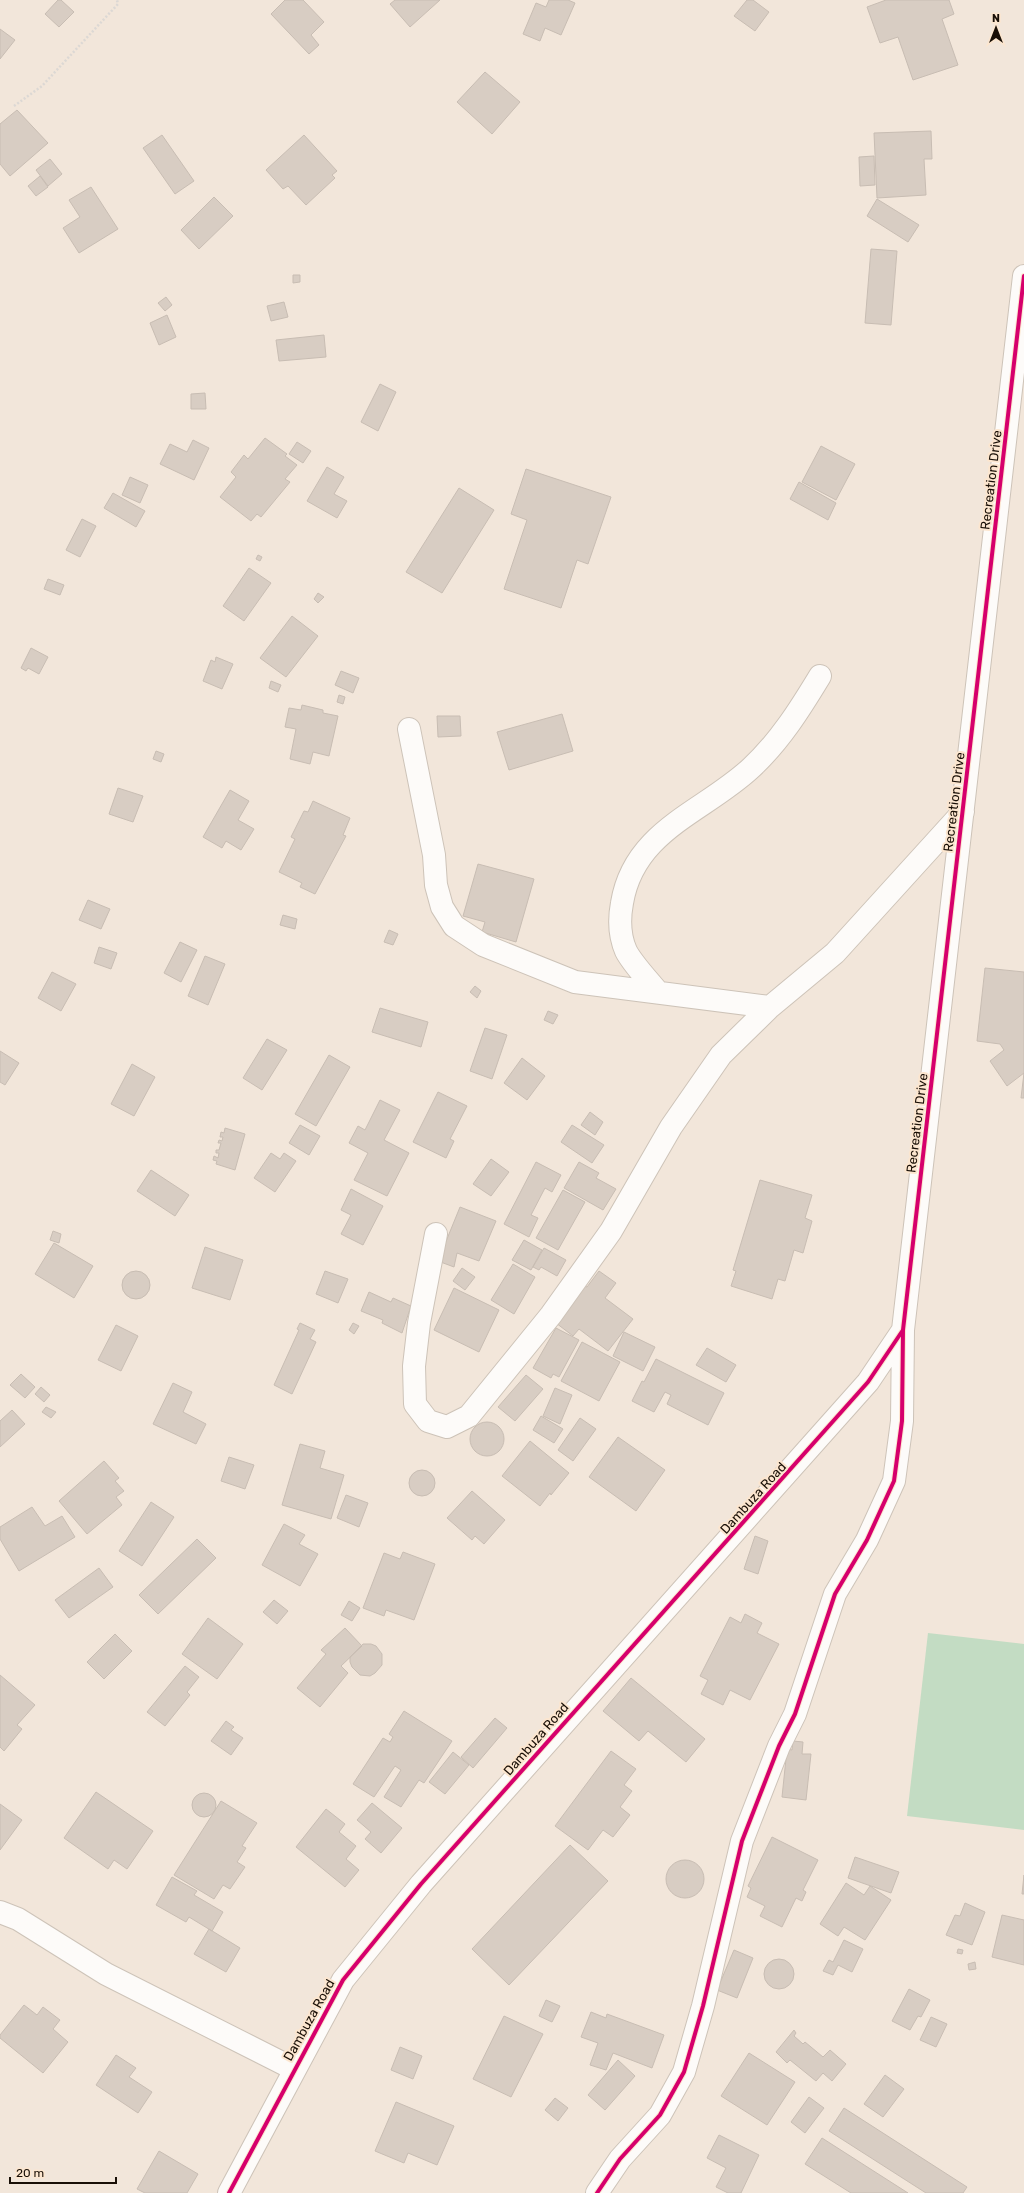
<svg xmlns="http://www.w3.org/2000/svg" width="1024" height="2193" font-family="Rubik,sans-serif">
  <style>
    .green { fill: #c3dcc3 }
    .building { fill: #d8cdc3; stroke: #c8bdb3 }
    .lines { fill: none; stroke-linecap: round; stroke-linejoin: round }
    .street-casing { stroke: #cdc3b8; stroke-width: 24 }
    .path { stroke: #dcd8d4; stroke-width: 2.5; stroke-dasharray: 2 2; stroke-linecap: butt }
    .street { stroke: #fdfbf9; stroke-width: 22 }
    .cycleway-casing { stroke: #fce6cf; stroke-width: 6 }
    .cycleway { stroke: #d6006c; stroke-width: 4 }
    .labels { text-anchor: middle; dominant-baseline: central; stroke-width: 4; stroke-linejoin: round; paint-order: stroke }
    .street-label { font-size: 13px; fill: #190f06; stroke: #fce6cf }
  </style>
  <rect width="100%" height="100%" fill="#f2e6da"/>
  <!-- green -->
  <path class="green" d="M928,1633L1024,1644V1830L907,1816Z"/>
  <!-- building -->
  <path class="building" d="M58,0H61L74,12L59,27L45,14Z
    M285,0H303L324,22L311,35L319,45L309,54L271,14Z
    M395,0H440L410,27L390,4Z
    M549,0H568L575,3L561,35L545,28L540,41L523,34L536,3L546,7Z
    M747,0H753L769,12L755,31L734,16Z
    M886,0H949L954,14L942,19L958,65L913,80L898,37L880,43L867,7Z
    M0,29L15,40L0,59Z
    M485,72L520,102L492,134L457,102Z
    M17,110L48,143L10,176L0,164V124Z
    M931,131L932,159H924L926,195L877,198L874,133Z
    M162,135L194,181L175,194L143,148Z
    M304,135L337,171L332,175L335,178L306,205L288,186L283,189L266,170Z
    M874,156L875,185L860,186L859,157Z
    M50,159L62,174L48,186L36,170Z
    M40,176L48,187L36,196L28,186Z
    M91,187L118,229L79,253L63,228L80,217L69,200Z
    M214,197L233,216L199,249L181,230Z
    M877,199L919,225L908,242L867,216Z
    M871,249L897,251L891,325L865,323Z
    M293,275H300V282L293,283Z
    M166,297L172,305L165,311L158,303Z
    M284,302L288,317L271,321L267,306Z
    M167,315L176,337L159,345L150,323Z
    M324,335L326,357L279,361L276,340Z
    M380,384L396,392L378,431L361,422Z
    M205,393L206,409H191V394Z
    M265,438L287,454L285,456L297,465L285,479L290,482L261,517L257,514L251,521L220,497L236,477L231,472L244,455L248,459Z
    M193,440L209,448L194,480L160,464L170,444L187,452Z
    M297,442L311,451L303,463L289,454Z
    M821,446L855,464L836,500L802,482Z
    M327,467L344,477L334,494L347,501L337,518L307,501Z
    M526,469L611,497L588,564L577,560L561,608L504,589L527,520L511,514Z
    M130,477L148,485L140,503L122,495Z
    M799,482L836,503L828,520L790,499Z
    M459,488L494,510L442,593L406,572Z
    M113,493L145,511L136,527L104,508Z
    M82,519L96,526L80,557L66,550Z
    M258,555L262,557L260,561L256,559Z
    M249,568L271,583L244,621L223,606Z
    M48,579L64,585L60,595L44,589Z
    M318,593L324,597L318,603L314,599Z
    M292,616L318,636L286,677L260,658Z
    M31,648L48,657L39,674L28,668L26,671L21,668Z
    M216,657L233,664L222,689L203,681L211,660L215,662Z
    M341,671L359,678L353,693L335,685Z
    M271,681L281,685L278,692L269,688Z
    M339,695L345,697L343,704L337,702Z
    M302,705L323,710V713L338,716L329,756L313,752L310,764L290,759L296,729L285,727L289,708L301,710Z
    M562,714L573,751L509,770L497,732Z
    M437,716H460L461,736L438,737Z
    M156,751L164,754L161,762L153,759Z
    M118,788L143,796L133,822L109,814Z
    M230,790L249,801L238,820L254,829L241,850L226,841L222,848L203,837Z
    M313,801L350,818L343,835L346,836L315,894L300,887L302,883L279,872L295,839L291,837L304,811L308,812Z
    M478,864L534,879L516,942L482,932L485,922L463,916Z
    M88,900L110,909L101,929L79,920Z
    M283,915L297,919L295,929L280,925Z
    M389,930L398,934L393,945L384,942Z
    M180,942L197,950L181,982L164,973Z
    M99,947L117,953L111,969L94,963Z
    M205,956L225,964L208,1005L188,996Z
    M985,968L1024,972V1073L1007,1086L990,1061L1004,1050L1000,1044L977,1041Z
    M52,972L76,984L61,1011L38,998Z
    M475,986L481,991L477,998L470,992Z
    M380,1008L428,1022L421,1047L372,1032Z
    M548,1011L558,1015L553,1024L544,1020Z
    M485,1028L507,1035L492,1079L470,1071Z
    M267,1039L287,1050L262,1090L243,1078Z
    M0,1051L19,1063L5,1085L0,1082Z
    M329,1055L350,1067L316,1126L295,1114Z
    M522,1058L545,1076L527,1100L504,1083Z
    M132,1064L155,1077L134,1116L111,1104Z
    M1024,1073V1098H1021Z
    M438,1092L467,1106L450,1139L454,1141L446,1158L413,1142Z
    M380,1100L400,1110L384,1140L409,1153L387,1196L354,1180L368,1153L349,1143L358,1126L365,1130Z
    M590,1112L603,1122L595,1135L581,1125Z
    M300,1125L320,1136L309,1155L289,1143Z
    M572,1125L604,1145L592,1163L561,1142Z
    M225,1128L245,1134L235,1170L216,1164L217,1161L213,1160L214,1156L218,1158L219,1153H216V1150H219L221,1143H218L219,1140L222,1141L223,1137H220L221,1132L224,1133Z
    M271,1153L280,1159L284,1153L296,1161L275,1192L254,1178Z
    M491,1159L509,1172L491,1196L473,1184Z
    M536,1162L561,1175L552,1192L545,1188L531,1215L538,1218L529,1237L504,1224Z
    M579,1162L599,1173L596,1178L616,1189L603,1210L564,1188Z
    M151,1170L189,1195L175,1216L137,1191Z
    M760,1180L812,1195L805,1218L812,1221L803,1253L794,1250L785,1281L778,1279L772,1299L731,1286L736,1271L733,1270Z
    M351,1189L383,1206L363,1245L341,1234L351,1215L341,1210Z
    M563,1190L585,1202L558,1250L536,1238Z
    M460,1207L496,1221L479,1261L457,1253L454,1267L438,1261Z
    M53,1231L61,1234L59,1243L50,1240Z
    M524,1240L542,1250L531,1270L512,1260Z
    M54,1243L93,1266L74,1298L35,1274Z
    M205,1247L243,1260L230,1300L192,1288Z
    M544,1248L566,1260L557,1276L541,1267L539,1270L533,1267Z
    M513,1264L535,1277L514,1314L491,1300Z
    M462,1268L475,1277L465,1290L453,1281Z
    M325,1271L348,1279L338,1303L316,1294Z
    M599,1271L616,1283L605,1298L633,1319L608,1351L579,1329L573,1336L556,1323L584,1286L587,1287Z
    M122 1285a14 14 0 1 1 28 0a14 14 0 1 1-28 0Z
    M454,1288L499,1310L479,1352L434,1330Z
    M369,1292L391,1302L393,1298L411,1306L402,1333L382,1323L383,1320L361,1311Z
    M300,1323L315,1330L310,1339L316,1342L292,1394L274,1385L299,1330L297,1329Z
    M353,1323L359,1326L354,1334L349,1330Z
    M116,1325L138,1336L121,1371L98,1360Z
    M556,1328L579,1340L559,1377L553,1374L551,1378L533,1368Z
    M624,1332L655,1347L643,1371L613,1356Z
    M582,1342L620,1362L599,1401L561,1381Z
    M707,1348L736,1365L726,1382L696,1365Z
    M656,1359L724,1393L708,1425L667,1404L671,1395L665,1392L654,1412L632,1401L642,1381L644,1382Z
    M21,1374L35,1387L25,1398L10,1385Z
    M526,1375L543,1389L515,1421L498,1407Z
    M173,1383L192,1392L183,1412L206,1424L196,1444L153,1424Z
    M41,1387L50,1395L44,1402L35,1394Z
    M555,1388L572,1395L560,1424L543,1416Z
    M46,1407L56,1412L51,1418L42,1412Z
    M12,1410L25,1424L0,1447V1421Z
    M541,1416L563,1429L554,1443L533,1430Z
    M580,1418L596,1429L573,1461L558,1450Z
    M470 1439a17 17 0 1 1 34 0a17 17 0 1 1-34 0Z
    M618,1437L665,1470L636,1511L589,1477Z
    M530,1441L569,1473L551,1495L550,1493L540,1506L502,1476Z
    M300,1444L325,1451L320,1468L344,1475L331,1519L282,1505Z
    M229,1457L254,1465L245,1489L221,1481Z
    M104,1461L119,1478L115,1481L124,1491L116,1497L122,1505L87,1534L59,1501Z
    M409 1483a13 13 0 1 1 26 0a13 13 0 1 1-26 0Z
    M472,1491L505,1520L484,1544L475,1536L472,1540L447,1518Z
    M346,1495L368,1503L359,1527L337,1518Z
    M151,1502L174,1517L142,1566L119,1551Z
    M32,1507L45,1526L62,1516L75,1537L19,1571L0,1539V1527Z
    M284,1524L305,1535L299,1544L318,1554L300,1586L262,1565Z
    M755,1536L768,1541L758,1574L744,1569Z
    M197,1539L216,1558L158,1614L139,1595Z
    M403,1552L435,1564L414,1620L386,1610L384,1616L363,1608L384,1553L400,1559Z
    M99,1568L113,1587L69,1618L55,1600Z
    M274,1600L288,1611L277,1624L263,1612Z
    M349,1601L360,1608L352,1621L341,1615Z
    M745,1614L762,1623L757,1633L779,1644L750,1700L730,1690L723,1705L701,1694L708,1680L700,1676L730,1617L741,1623Z
    M208,1618L243,1644L217,1679L182,1654Z
    M345,1628L362,1646L341,1666L348,1673L320,1707L297,1688L326,1654L321,1650Z
    M115,1634L132,1651L104,1679L87,1662Z
    M363,1644H371L376,1646L382,1654V1665L375,1673L370,1676L360,1675L352,1667L350,1662V1657Z
    M185,1666L199,1677L187,1692L190,1695L165,1726L147,1712Z
    M0,1675L35,1705L17,1725L22,1729L4,1751L0,1747Z
    M631,1678L705,1739L686,1762L648,1731L639,1741L603,1711Z
    M404,1711L452,1741L424,1783L419,1780L401,1807L384,1797L401,1770L395,1766L374,1797L353,1784L383,1738L390,1742L393,1737L389,1734Z
    M495,1718L507,1728L473,1768L461,1757Z
    M226,1721L234,1727L231,1730L243,1738L231,1755L211,1741Z
    M793,1741L803,1742L802,1754H811L806,1800L782,1797L787,1749L792,1750Z
    M611,1751L636,1769L624,1785L632,1791L620,1807L630,1815L613,1837L603,1830L588,1850L555,1826Z
    M453,1752L469,1765L445,1794L429,1782Z
    M96,1792L153,1831L127,1869L114,1860L108,1869L64,1838Z
    M192 1805a12 12 0 1 1 24 0a12 12 0 1 1-24 0Z
    M221,1801L257,1823L242,1846L246,1848L237,1862L245,1867L230,1889L223,1885L214,1899L174,1875Z
    M372,1803L402,1828L381,1853L365,1839L371,1832L357,1820Z
    M0,1804L22,1820L0,1850Z
    M326,1809L345,1824L339,1832L356,1846L346,1859L359,1870L345,1887L296,1847Z
    M772,1837L818,1860L803,1890L806,1892L802,1901L796,1898L782,1927L760,1916L765,1906L747,1897L751,1888L748,1886Z
    M570,1845L608,1881L509,1985L472,1949Z
    M855,1857L899,1872L891,1893L848,1878Z
    M666 1879a19 19 0 1 1 38 0a19 19 0 1 1-38 0Z
    M1024,1875V1894H1022Z
    M172,1877L197,1891L194,1895L223,1912L212,1931L189,1917L186,1922L156,1905Z
    M846,1883L864,1895L870,1886L891,1900L865,1940L844,1927L838,1936L820,1924Z
    M965,1903L985,1912L972,1945L946,1935L955,1915L960,1916Z
    M1002,1915L1024,1920V1965L992,1957Z
    M209,1929L240,1948L226,1972L194,1954Z
    M844,1940L863,1949L852,1972L838,1965L833,1975L823,1971L829,1960L833,1962Z
    M958,1949L963,1950L962,1954L957,1953Z
    M734,1950L753,1958L737,1998L717,1990Z
    M764 1974a15 15 0 1 1 30 0a15 15 0 1 1-30 0Z
    M975,1962L976,1969L969,1970L968,1964Z
    M909,1989L930,2000L921,2017L918,2016L910,2030L892,2021Z
    M546,2000L560,2006L552,2022L539,2016Z
    M24,2005L37,2015L43,2007L60,2020L53,2029L68,2042L43,2073L0,2038V2035Z
    M591,2012L606,2018L607,2014L664,2035L652,2068L613,2053L606,2070L590,2065L598,2043L581,2037Z
    M504,2016L543,2034L511,2097L473,2079Z
    M931,2017L947,2024L936,2047L920,2040Z
    M794,2030L796,2033L794,2036L803,2044L805,2042L823,2057L830,2050L846,2064L832,2081L823,2073L816,2081L790,2060L787,2063L776,2052Z
    M400,2047L422,2056L413,2079L391,2070Z
    M749,2053L795,2082L767,2125L721,2096Z
    M116,2055L136,2068L129,2077L152,2092L138,2113L96,2085Z
    M618,2060L635,2076L605,2110L588,2095Z
    M885,2075L904,2089L883,2117L864,2104Z
    M809,2097L824,2108L805,2133L791,2122Z
    M555,2098L568,2108L558,2121L545,2110Z
    M396,2102L454,2126L437,2165L408,2153L404,2163L375,2151Z
    M844,2108L967,2187L963,2193H926L829,2131Z
    M719,2135L759,2155L741,2193H728L716,2187L726,2168L707,2158Z
    M822,2138L908,2193H851L805,2164Z
    M159,2151L198,2174L187,2193H145L137,2189Z"/>
  <g class="lines">
    <defs>
      <path id="street" d="M409,729L434,855L436,885L442,907L454,926L483,945L575,982L770,1007
        M657,991C648,980 632,963 626,951C619,935 619,919 622,903C634,830 704,812 751,768C780,741 800,709 820,676
        M436,1234L419,1323L414,1366L415,1404L428,1421L447,1427L469,1416L551,1315L611,1231L671,1127L721,1055L770,1007L835,953L963,812
        M0,1912L18,1919L106,1974L294,2069
        M229,2193L343,1980L421,1884L868,1382L903,1330
        M597,2193L620,2159L660,2115L684,2072L703,2006L742,1841L779,1746L795,1714L835,1594L867,1540L894,1481L902,1421L903,1330L1024,276"/>
    </defs>
    <!-- street casing -->
    <use href="#street" class="street-casing"/>
    <!-- path -->
    <path class="path" d="M14,106L42,86L118,4L117,0"/>
    <!-- street -->
    <use href="#street" class="street"/>
    <defs>
      <path id="cycleway" d="M229,2193L343,1980L421,1884L868,1382L903,1330
        M597,2193L620,2159L660,2115L684,2072L703,2006L742,1841L779,1746L795,1714L835,1594L867,1540L894,1481L902,1421L903,1330L1024,276"/>
    </defs>
    <!-- cycleway casing -->
    <use href="#cycleway" class="cycleway-casing"/>
    <!-- cycleway -->
    <use href="#cycleway" class="cycleway"/>
  </g>
  <g class="labels">
    <!-- street labels -->
    <g class="street-label">
      <text transform="translate(991 480) rotate(-83)">Recreation Drive</text>
      <text transform="translate(954 802) rotate(-83)">Recreation Drive</text>
      <text transform="translate(917 1123) rotate(-83)">Recreation Drive</text>
      <text transform="translate(753 1498) rotate(-48)">Dambuza Road</text>
      <text transform="translate(536 1739) rotate(-49)">Dambuza Road</text>
      <text transform="translate(309 2020) rotate(-61)">Dambuza Road</text>
    </g>
  </g>
  <!-- north arrow -->
  <g transform="translate(996 28)" stroke="#fce6cf" stroke-width="3" paint-order="stroke">
  <path d="M0-3L7 15L0 10L-7 15Z" fill="#190f06"/>
  <text y="-6" font-size="11" font-weight="bold" text-anchor="middle" fill="#190f06">N</text>
  </g>
  <!-- scale -->
  <path d="M10 2177v6h106v-6" fill="none" stroke="#190f06" stroke-width="2"/>
  <text x="16" y="2177" font-size="12" fill="#190f06" stroke="#fce6cf" stroke-width="3" paint-order="stroke">20 m</text>
</svg>
